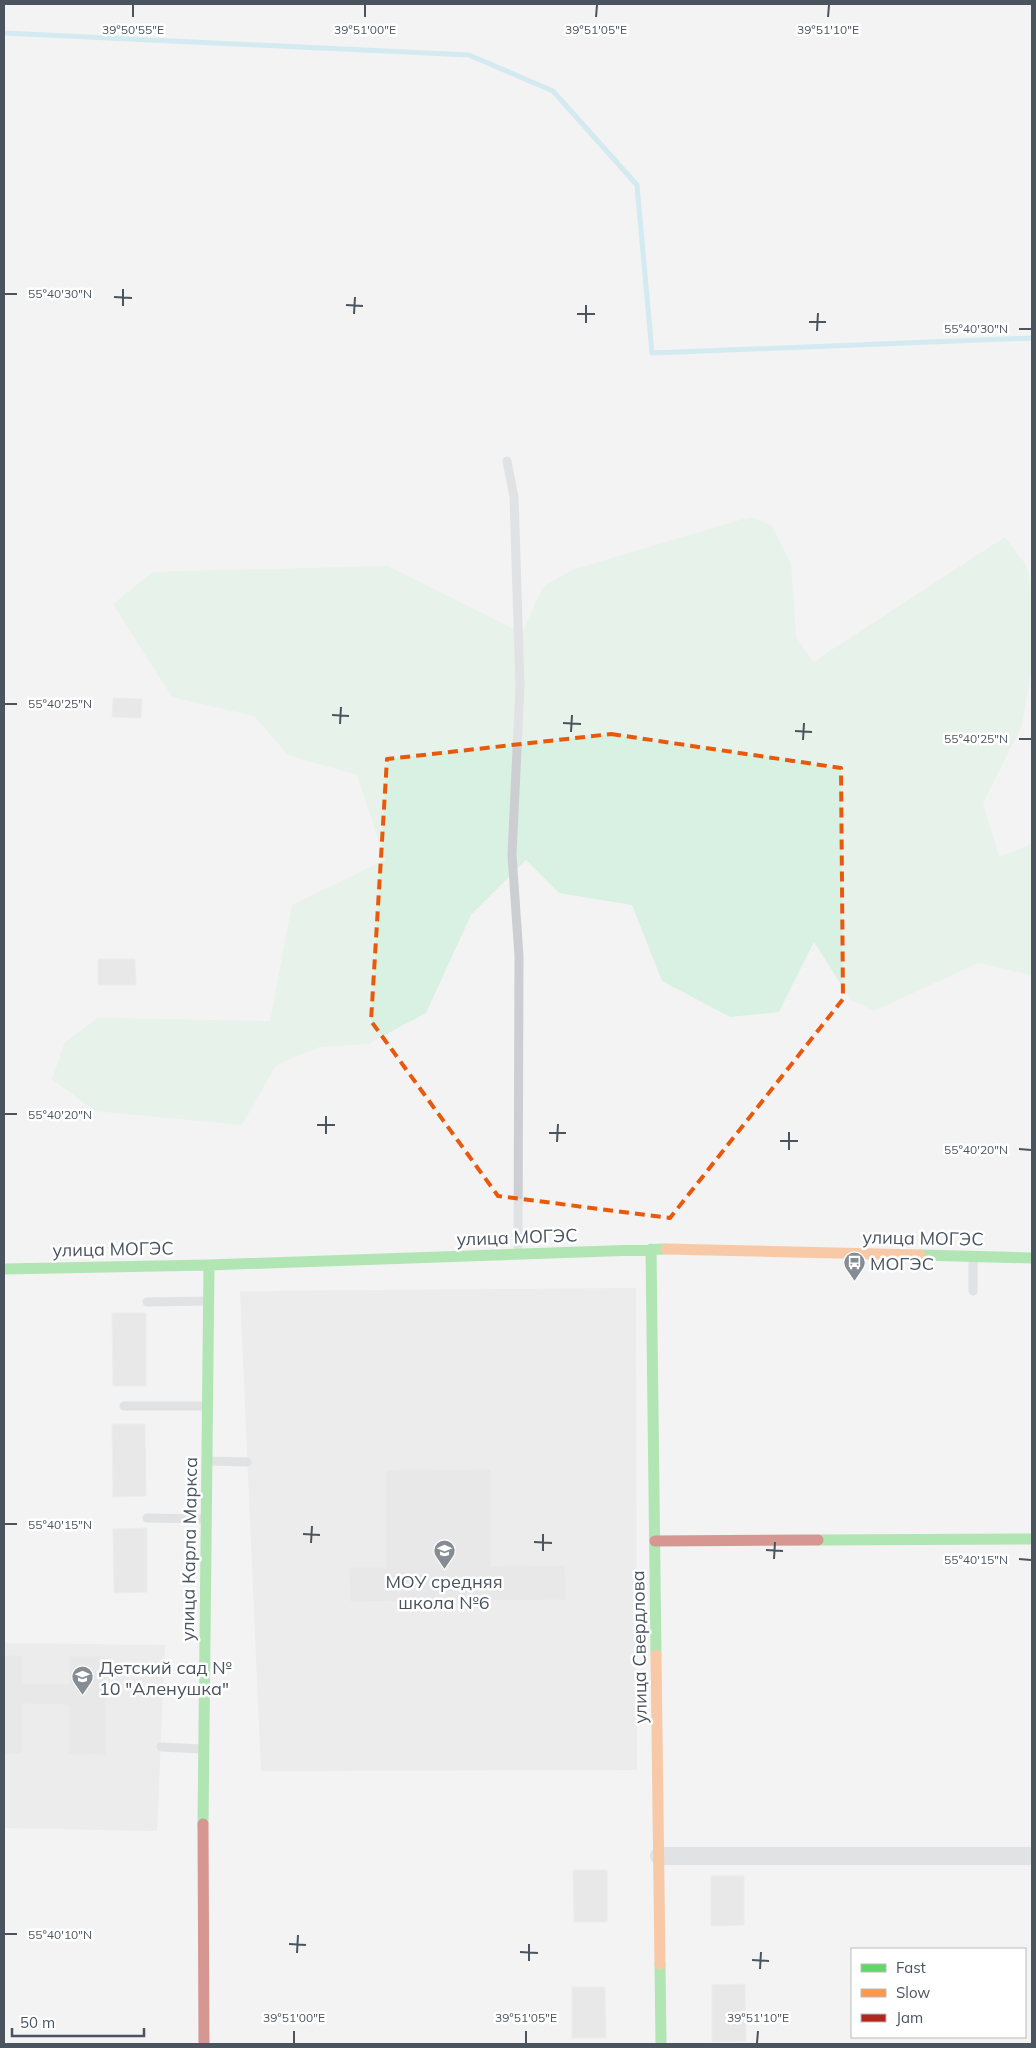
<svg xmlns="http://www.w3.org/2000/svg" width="1036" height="2048" font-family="Mulish,sans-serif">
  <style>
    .education { fill: #e5e4e5 }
    .green { fill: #d9f1e2 }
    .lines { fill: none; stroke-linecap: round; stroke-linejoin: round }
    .stream { stroke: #aedfed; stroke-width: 5 }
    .building { fill: #dcdcdd; stroke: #e4e5e6 }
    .lane { stroke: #ccced1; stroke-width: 9 }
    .street { stroke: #ccced1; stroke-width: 18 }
    .fast { stroke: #63d668; stroke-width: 11 }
    .slow { stroke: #ff974d; stroke-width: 11 }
    .jam { stroke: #b3261e; stroke-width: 11 }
    .marked { fill: none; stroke: #e8590c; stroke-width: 4; stroke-dasharray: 10 6; stroke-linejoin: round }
    .ticks { fill: none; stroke: #4a545f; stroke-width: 2 }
    .labels { text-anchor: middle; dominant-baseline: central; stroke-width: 5; stroke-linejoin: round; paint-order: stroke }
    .street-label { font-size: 18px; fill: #4a545f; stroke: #fff }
    .poi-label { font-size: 18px; fill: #4a545f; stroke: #fff; text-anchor: start }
    .ticks-label { font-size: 12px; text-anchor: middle; fill: #4a545f; stroke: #fff; stroke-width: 5; stroke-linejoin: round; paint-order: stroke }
  </style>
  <rect width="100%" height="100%" fill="#f3f3f3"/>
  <!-- education -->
  <path class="education" d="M636,1288L637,1770L261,1771L240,1291Z
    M4,1643L165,1645L157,1831L4,1828Z"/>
  <!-- green -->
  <path class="green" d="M750,517L771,525L791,564L796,637L813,662L1005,537L1026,565L1032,593V665L1022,725L983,803L999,857L1032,844V975L978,963L874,1011L851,1000L814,942L779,1012L730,1017L662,981L632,905L559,893L526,860L471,915L426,1013L368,1044L319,1047L276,1065L242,1125L95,1111L52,1079L65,1042L98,1018L270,1021L292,905L385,860L357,775L288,755L254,716L172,697L113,604L153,572L388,566L522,633L543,587L572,570Z"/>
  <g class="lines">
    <!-- stream -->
    <path class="stream" d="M4,33L469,55L553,91L637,185L652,353L1032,338"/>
  </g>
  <!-- building -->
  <path class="building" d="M113,698L142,699L141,718L112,717Z
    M98,959H135L136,985H98Z
    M112,1313H146V1386H113Z
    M112,1424H145L146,1496L113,1497Z
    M491,1469V1566L565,1565L566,1600L350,1602L349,1567H386V1470Z
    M147,1528V1592L114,1593L113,1529Z
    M4,1655H22V1683L69,1684V1656H106V1755L69,1754V1705L22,1704V1754H4Z
    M573,1870H607V1922H574Z
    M711,1876H744V1925L711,1926Z
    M745,1984L746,2041L712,2042V1985Z
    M572,1987H605L606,2038H572Z"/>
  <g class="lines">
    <!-- lane -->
    <path class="lane" d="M507,461L514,497L520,686L512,855L519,956L518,1252
      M973,1291V1258
      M147,1302L207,1301
      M124,1406H207
      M208,1461L247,1462
      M147,1518L205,1519
      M161,1747L202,1749"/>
    <!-- street -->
    <path class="street" d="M659,1856H1032"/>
    <!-- fast -->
    <path class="fast" d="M651,1249L656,1655
      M920,1255L1032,1258
      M4,1269L209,1265L666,1249
      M818,1540L1032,1539
      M203,1824L209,1265
      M660,1964L661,2044"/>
    <!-- slow -->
    <path class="slow" d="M666,1249L920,1255
      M656,1655L660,1964"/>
    <!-- jam -->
    <path class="jam" d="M655,1541L818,1540
      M203,1824L204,2044"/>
  </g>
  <!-- marked area -->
  <path d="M0 0H1036V2048H0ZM611,734L841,768L843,999L670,1218L498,1196L371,1021L387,759Z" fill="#f3f3f3" fill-opacity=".55" fill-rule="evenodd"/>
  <path class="marked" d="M611,734L841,768L843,999L670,1218L498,1196L371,1021L387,759Z"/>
  <!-- ticks -->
  <path class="ticks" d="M133,17V5M365,17V5M596,17L597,5M828,17L829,5M5,294H17M114,297L132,298M346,305L363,306M123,306V289M354,314L355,297M577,314H595M809,322H826M586,323V305M1019,329H1031M817,331L818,313M5,704H17M332,715L349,716M563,723L581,724M340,724L341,707M795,731L812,732M571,732L572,715M1019,739H1031M803,740L804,723M5,1114H17M317,1125H335M549,1133H566M326,1134V1116M780,1141H798M557,1142L558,1124M1019,1149L1031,1150M789,1150V1132M5,1524H17M303,1534L320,1535M534,1542L552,1543M311,1543L312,1526M766,1550L783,1551M543,1551V1534M774,1559L775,1542M1019,1559L1031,1560M5,1934H17M289,1944L306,1945M520,1952L538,1953M297,1953L298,1935M752,1960L769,1961M529,1961V1944M760,1969L761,1952M294,2043V2031M526,2043V2031M757,2043L758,2031"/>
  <!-- icons -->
  <defs>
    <symbol id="bus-pin" viewBox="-11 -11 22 30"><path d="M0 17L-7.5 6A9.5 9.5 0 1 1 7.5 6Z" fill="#858c93" stroke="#fff"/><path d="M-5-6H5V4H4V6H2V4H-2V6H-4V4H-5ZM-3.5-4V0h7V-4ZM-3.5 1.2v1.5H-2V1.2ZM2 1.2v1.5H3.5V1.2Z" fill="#fff"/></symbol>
    <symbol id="school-pin" viewBox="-11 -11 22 30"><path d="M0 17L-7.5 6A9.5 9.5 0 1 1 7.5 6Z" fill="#858c93" stroke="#fff"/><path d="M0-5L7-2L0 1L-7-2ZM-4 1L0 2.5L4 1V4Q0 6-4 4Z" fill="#fff"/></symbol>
  </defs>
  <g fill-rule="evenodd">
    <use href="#bus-pin" x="842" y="1250" width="25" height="34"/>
    <use href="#school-pin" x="432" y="1538" width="25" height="34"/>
    <use href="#school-pin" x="70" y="1664" width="25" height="34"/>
  </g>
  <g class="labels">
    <!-- street labels -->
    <g class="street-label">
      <text transform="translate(517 1237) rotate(-2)">улица МОГЭС</text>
      <text transform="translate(923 1238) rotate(1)">улица МОГЭС</text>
      <text transform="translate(113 1249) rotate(-1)">улица МОГЭС</text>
      <text transform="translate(189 1549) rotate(-89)">улица Карла Маркса</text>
      <text transform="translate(639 1647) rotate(-91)">улица Свердлова</text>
    </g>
    <!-- poi labels -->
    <g class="poi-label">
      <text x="870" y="1263">МОГЭС</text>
      <text x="444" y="1581" text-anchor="middle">МОУ средняя<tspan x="444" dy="21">школа №6</tspan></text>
      <text x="99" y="1667">Детский сад №<tspan x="99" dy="21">10 "Аленушка"</tspan></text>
    </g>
  </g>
  <g class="ticks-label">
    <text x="133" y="34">39°50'55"E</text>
    <text x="365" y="34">39°51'00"E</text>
    <text x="596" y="34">39°51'05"E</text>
    <text x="828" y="34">39°51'10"E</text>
    <text x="60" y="298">55°40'30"N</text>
    <text x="976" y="333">55°40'30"N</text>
    <text x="60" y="708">55°40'25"N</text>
    <text x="976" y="743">55°40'25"N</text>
    <text x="60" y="1119">55°40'20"N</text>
    <text x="976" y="1154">55°40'20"N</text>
    <text x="60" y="1529">55°40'15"N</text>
    <text x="976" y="1564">55°40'15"N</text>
    <text x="60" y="1939">55°40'10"N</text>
    <text x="294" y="2022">39°51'00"E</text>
    <text x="526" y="2022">39°51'05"E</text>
    <text x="758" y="2022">39°51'10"E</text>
  </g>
  <!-- border -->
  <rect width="1036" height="2048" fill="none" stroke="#4a545f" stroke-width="10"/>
  <!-- legend -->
  <rect x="851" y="1948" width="175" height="90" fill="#ffffff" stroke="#b7bbbf"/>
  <rect x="861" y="1964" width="25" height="8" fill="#63d668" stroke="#b7bbbf"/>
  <text x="896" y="1973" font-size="15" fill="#4a545f">Fast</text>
  <rect x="861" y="1989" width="25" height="8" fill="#ff974d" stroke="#b7bbbf"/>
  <text x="896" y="1998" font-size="15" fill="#4a545f">Slow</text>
  <rect x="861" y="2014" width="25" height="8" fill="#b3261e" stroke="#b7bbbf"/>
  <text x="896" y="2023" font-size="15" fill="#4a545f">Jam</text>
  <!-- scale -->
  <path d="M12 2028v8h132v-8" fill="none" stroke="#4a545f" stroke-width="2.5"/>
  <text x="20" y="2028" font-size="15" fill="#4a545f" stroke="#ffffff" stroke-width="4" paint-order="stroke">50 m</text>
</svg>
